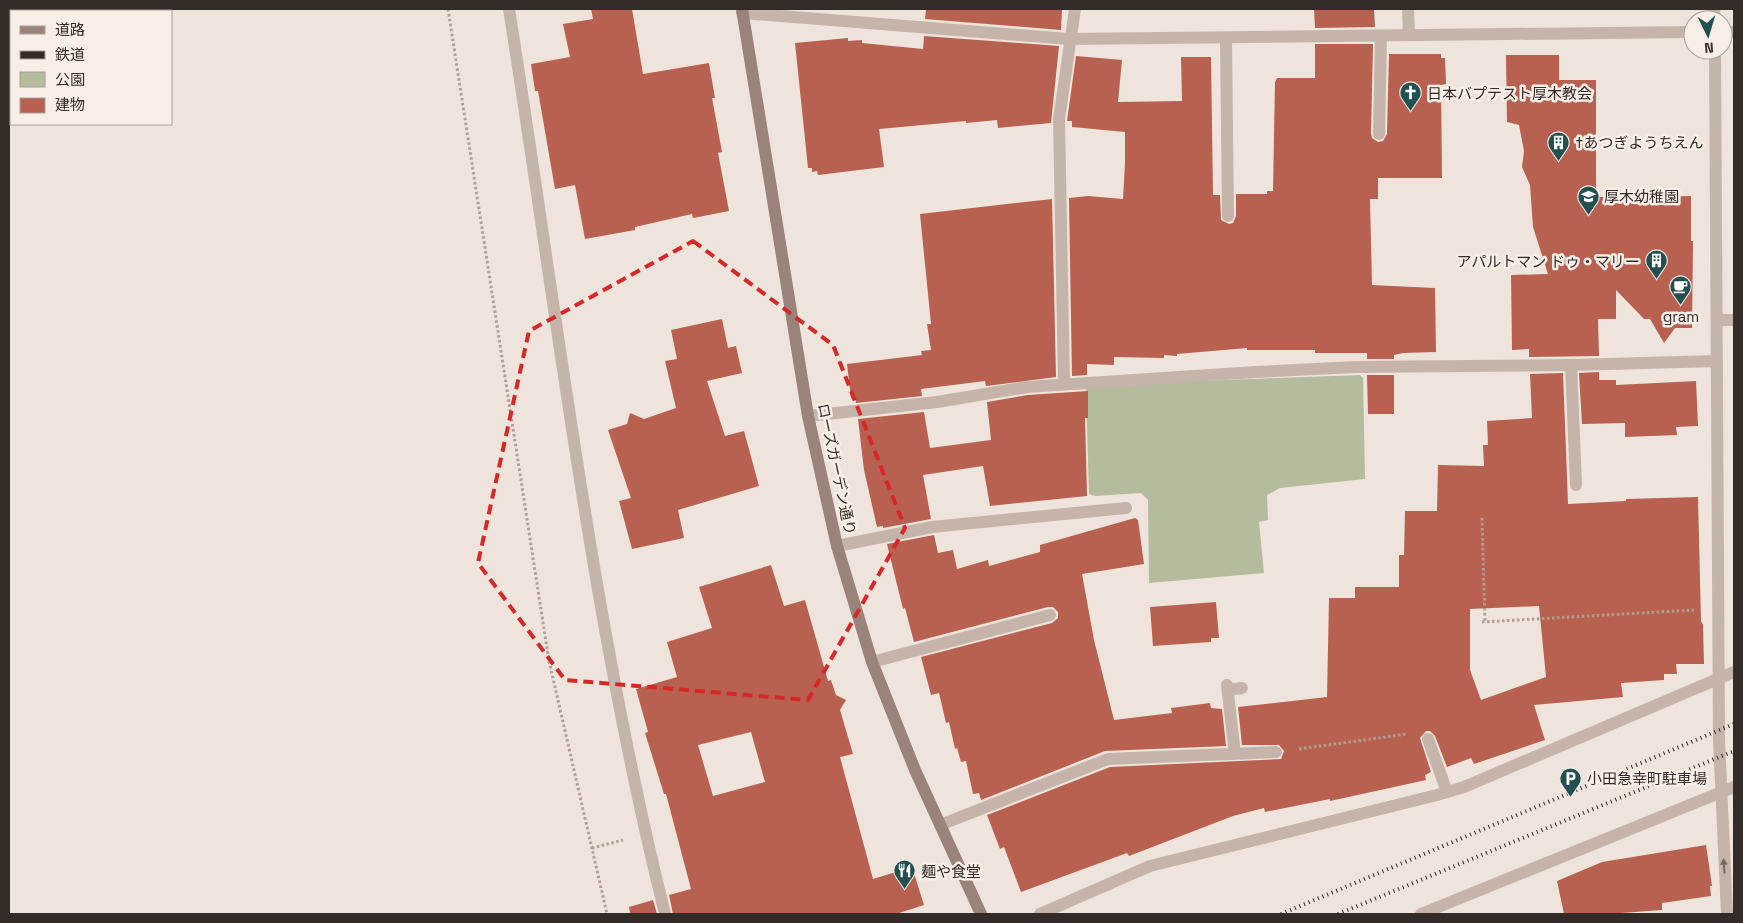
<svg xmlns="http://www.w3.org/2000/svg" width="1743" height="923" font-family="'Space Grotesk','Noto Sans JP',sans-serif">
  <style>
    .green { fill: #b4bc9d }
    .building { fill: #b86150; fill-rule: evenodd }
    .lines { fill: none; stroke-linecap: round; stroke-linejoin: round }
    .path { stroke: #b19e93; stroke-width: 3; stroke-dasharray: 2.5 2.5; stroke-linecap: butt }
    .service { stroke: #c5b4a9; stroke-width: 12 }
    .minor { stroke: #c5b4a9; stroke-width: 12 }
    .secondary { stroke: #99837a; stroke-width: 12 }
    .rail { stroke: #332b28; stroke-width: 4; stroke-dasharray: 1 4; stroke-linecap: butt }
    .oneway { fill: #756962 }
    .marked { fill: none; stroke: #d62828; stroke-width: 4; stroke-dasharray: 10 6; stroke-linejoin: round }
    .labels { text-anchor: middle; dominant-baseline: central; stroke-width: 5; stroke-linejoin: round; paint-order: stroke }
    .poi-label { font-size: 15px; fill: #332b28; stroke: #f7eee7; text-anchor: start }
    .street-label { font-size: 15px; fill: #332b28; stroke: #f7eee7 }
  </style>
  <rect width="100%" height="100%" fill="#efe4db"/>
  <!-- green -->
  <path class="green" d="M1360,375L1363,378L1365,479L1280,488L1267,495L1268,520L1259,522L1264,573L1149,583L1148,500L1141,493L1095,496L1089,494L1086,389L1089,385Z"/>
  <!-- building -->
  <path class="building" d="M591,9H632L643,74L709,63L715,98H712L722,152L718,153L729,211L693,218L692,214L635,227V230L585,239L575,185L555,189L538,91H535L531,64L570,57L563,24L593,19Z
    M926,9H1062L1061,30L925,19Z
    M1314,9H1374L1375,27L1315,28Z
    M924,36L1059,46L1051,123L998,128L997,120L966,123V121L879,129L884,167L818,175L817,171L812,172V168H808L795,43L848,38V41L862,40V43L923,49Z
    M1315,44H1373L1371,134L1372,138L1378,142L1383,141L1387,134L1389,54H1441V58H1445L1446,84L1441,85L1442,178H1378V199H1370L1372,285L1435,288L1436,352L1403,353L1394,355V359H1367V353H1315V350H1247V348L1177,354V356L1164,355V358L1114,357V365L1087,364V375L1072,376L1069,198L1088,196L1123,199L1125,163V132L1072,127V121H1067L1076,56L1122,60L1118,102L1182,101L1181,57H1211L1213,195H1220L1221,220L1229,224L1233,223L1236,216V194H1267V191H1273L1275,82L1277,78H1315Z
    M1506,55H1559V80H1596V197L1691,196V241H1693L1692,328H1675L1664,343L1650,319H1644L1616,290V319H1598L1599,356L1529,357V349L1512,350L1511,275L1548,274L1533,227L1530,185L1522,167L1524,151L1519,125L1507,122Z
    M1052,199L1056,377L986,386L985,381L921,389L922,396L856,403L855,397L851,398L847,364L922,355L921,351L931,350L927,324H931L920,214Z
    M722,319L728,348L736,346L742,373L707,381L725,436L744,431L759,486L678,510L684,538L632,549L619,501L631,498L608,430L627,424L630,413L644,419L676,408L665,361L677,359L671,330Z
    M1599,372V380H1616V385L1696,381L1698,426L1676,427L1677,435L1625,437V423L1582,424L1579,373Z
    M1563,373L1568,504L1626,501V499L1698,497L1701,621L1703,625L1704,664H1676L1677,674H1664V680L1621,683L1623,697L1534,705L1545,740L1474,764L1471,758L1447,767L1435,736L1430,731H1426L1420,738L1431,772L1425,775L1426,780L1330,801V799L1265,812L1264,808L1233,816L1129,856L1127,853L1021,892L1004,847L1000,849L987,815L1110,767L1281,759L1284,751L1279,745H1242L1238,707L1327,697L1329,598H1355V587H1399V555H1404L1405,511H1437L1438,465L1484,466L1483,445H1488L1487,421L1532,418L1530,374ZM1539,606L1546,677L1481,700L1470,670V609Z
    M1367,375H1394V414H1368Z
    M1088,391V418H1085L1087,496L990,506L983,466L923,475L931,519L883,528V526L877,527L864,470L858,419L924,412L930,448L991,440L987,402L1028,395Z
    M1135,518L1138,520L1144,564L1082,574L1094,640L1114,720L1172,713L1171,708L1210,703L1211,708L1222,709L1226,746L1105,751L981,800L979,793L973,794L966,761L961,762L957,748L955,749L949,722L946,723L939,693L931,695L921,657L1052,623L1058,618V612L1053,607H1048L914,642L905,608L903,609L887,544L934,535L938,553L953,550L957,569L988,560L989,566L1040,552V545Z
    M771,565L784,606L805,600L828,681L831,680L836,695L846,700L840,710L853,754L840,757L873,879L912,867L924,905L896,914H673L669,895L691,889L666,794H664L645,733L648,732L636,689L677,677L667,642L712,628L699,587ZM751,732L765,782L713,796L698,745Z
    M1216,602L1219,638H1211V642L1153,646L1150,607Z
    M1706,845L1712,886H1710L1711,896L1662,903V910L1608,914H1564L1557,881L1602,862Z
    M653,900L657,914H630L629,907Z"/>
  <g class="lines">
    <!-- path -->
    <path class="path" d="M448,9L549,661L607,914
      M1482,518L1485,622
      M1482,622L1694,610
      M1299,749L1407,734
      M592,848L623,840"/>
    <!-- service -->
    <path class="service" d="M1226,38L1228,216
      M1379,134L1381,36
      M1571,365L1576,485"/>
    <!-- minor -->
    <path class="minor" d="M509,9C557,311 591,617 665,914
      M1408,9L1409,35
      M1714,9L1715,20
      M742,13L1069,39L1693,32
      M1723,32H1734
      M1715,50L1719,740L1727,914
      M1717,320H1734
      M1064,384L1059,119L1075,9
      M808,416L937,402L1027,387L1255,372L1355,367L1571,365L1717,361
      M837,546L932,527L1126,508
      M872,662L1050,615
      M1227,685L1235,754
      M1228,690L1242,688
      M1428,739L1447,792
      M940,825L1108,759L1276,752
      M1040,914L1150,866L1437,795L1464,787L1734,672
      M1421,914L1734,787"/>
    <!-- secondary -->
    <path class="secondary" d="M742,9L808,416L837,546L872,662L915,770L981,914"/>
    <!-- rail -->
    <path class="rail" d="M1281,914L1734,724
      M1338,914L1734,751"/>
  </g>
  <!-- one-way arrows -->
  <defs><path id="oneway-solid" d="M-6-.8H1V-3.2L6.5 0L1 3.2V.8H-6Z" transform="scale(1.25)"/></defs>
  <use class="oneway" href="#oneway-solid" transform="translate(1724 866) rotate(-94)"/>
  <!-- marked area -->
  <path class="marked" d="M693,241L833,345L905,528L808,700L565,680L478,563L529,331Z"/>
  <!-- icons -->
  <defs>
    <symbol id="church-pin" viewBox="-11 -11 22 30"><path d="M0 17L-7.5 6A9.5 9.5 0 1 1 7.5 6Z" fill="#225050" stroke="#f7eee7"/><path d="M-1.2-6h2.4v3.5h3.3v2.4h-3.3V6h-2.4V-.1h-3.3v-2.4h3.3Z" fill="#fff"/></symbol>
    <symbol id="building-pin" viewBox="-11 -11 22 30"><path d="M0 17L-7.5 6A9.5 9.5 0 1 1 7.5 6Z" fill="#225050" stroke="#f7eee7"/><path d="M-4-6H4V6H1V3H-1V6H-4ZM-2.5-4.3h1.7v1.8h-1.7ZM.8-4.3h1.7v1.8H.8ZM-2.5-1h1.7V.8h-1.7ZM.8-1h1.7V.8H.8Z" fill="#fff"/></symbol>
    <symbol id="school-pin" viewBox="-11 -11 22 30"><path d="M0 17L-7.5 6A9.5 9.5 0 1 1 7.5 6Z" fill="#225050" stroke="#f7eee7"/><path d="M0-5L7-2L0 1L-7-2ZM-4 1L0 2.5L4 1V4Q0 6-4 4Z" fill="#fff"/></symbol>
    <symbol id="cafe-pin" viewBox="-11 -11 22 30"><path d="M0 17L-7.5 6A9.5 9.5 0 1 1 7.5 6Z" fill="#225050" stroke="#f7eee7"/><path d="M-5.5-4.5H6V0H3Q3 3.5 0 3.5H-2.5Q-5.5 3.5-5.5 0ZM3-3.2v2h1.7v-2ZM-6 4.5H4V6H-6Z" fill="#fff"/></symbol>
    <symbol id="parking-pin" viewBox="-11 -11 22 30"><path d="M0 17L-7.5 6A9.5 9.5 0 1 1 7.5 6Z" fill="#225050" stroke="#f7eee7"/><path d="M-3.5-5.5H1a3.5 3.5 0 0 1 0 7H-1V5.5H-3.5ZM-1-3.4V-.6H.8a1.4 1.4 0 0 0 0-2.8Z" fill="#fff"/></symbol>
    <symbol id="restaurant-pin" viewBox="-11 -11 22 30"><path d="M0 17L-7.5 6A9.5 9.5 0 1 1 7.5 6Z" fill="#225050" stroke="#f7eee7"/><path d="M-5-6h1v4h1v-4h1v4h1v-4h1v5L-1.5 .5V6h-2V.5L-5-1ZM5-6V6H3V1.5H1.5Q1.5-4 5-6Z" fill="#fff"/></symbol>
  </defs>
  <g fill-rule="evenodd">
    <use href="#church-pin" x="1398" y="80" width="25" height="34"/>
    <use href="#building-pin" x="1546" y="130" width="25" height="34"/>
    <use href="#school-pin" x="1576" y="184" width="25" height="34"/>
    <use href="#building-pin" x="1644" y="248" width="25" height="34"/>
    <use href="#cafe-pin" x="1668" y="274" width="25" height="34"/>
    <use href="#parking-pin" x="1558" y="766" width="25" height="34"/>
    <use href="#restaurant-pin" x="892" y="858" width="25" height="34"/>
  </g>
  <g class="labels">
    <!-- poi labels -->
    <g class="poi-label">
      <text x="1427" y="93">日本バプテスト厚木教会</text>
      <text x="1575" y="142">†あつぎようちえん</text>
      <text x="1604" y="196">厚木幼稚園</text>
      <text x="1640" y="261" text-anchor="end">アパルトマン ドゥ・マリー</text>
      <text x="1681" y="316" text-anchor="middle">gram</text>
      <text x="1587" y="778">小田急幸町駐車場</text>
      <text x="921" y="871">麺や食堂</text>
    </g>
    <!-- street labels -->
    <g class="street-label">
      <text transform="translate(837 469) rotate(78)">ローズガーデン通り</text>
    </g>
  </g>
  <!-- border -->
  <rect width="1743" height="923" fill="none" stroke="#332b28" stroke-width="20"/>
  <!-- legend -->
  <rect x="10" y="10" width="162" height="115" fill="#f7eee7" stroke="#a9a09b"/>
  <rect x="20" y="26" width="25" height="8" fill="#99837a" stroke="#a9a09b"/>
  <text x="55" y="35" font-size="15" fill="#332b28">道路</text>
  <rect x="20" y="51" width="25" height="8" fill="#332b28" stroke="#a9a09b"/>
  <text x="55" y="60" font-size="15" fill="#332b28">鉄道</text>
  <rect x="20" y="72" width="25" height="15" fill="#b4bc9d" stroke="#a9a09b"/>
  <text x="55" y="85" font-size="15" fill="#332b28">公園</text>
  <rect x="20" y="98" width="25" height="15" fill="#b86150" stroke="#a9a09b"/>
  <text x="55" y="110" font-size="15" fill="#332b28">建物</text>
  <!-- north arrow -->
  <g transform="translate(1708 35) rotate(175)"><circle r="24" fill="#f7eee7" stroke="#a9a09b"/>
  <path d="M0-4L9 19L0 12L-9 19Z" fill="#225050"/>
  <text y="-8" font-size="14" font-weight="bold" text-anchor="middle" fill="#332b28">N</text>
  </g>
</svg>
